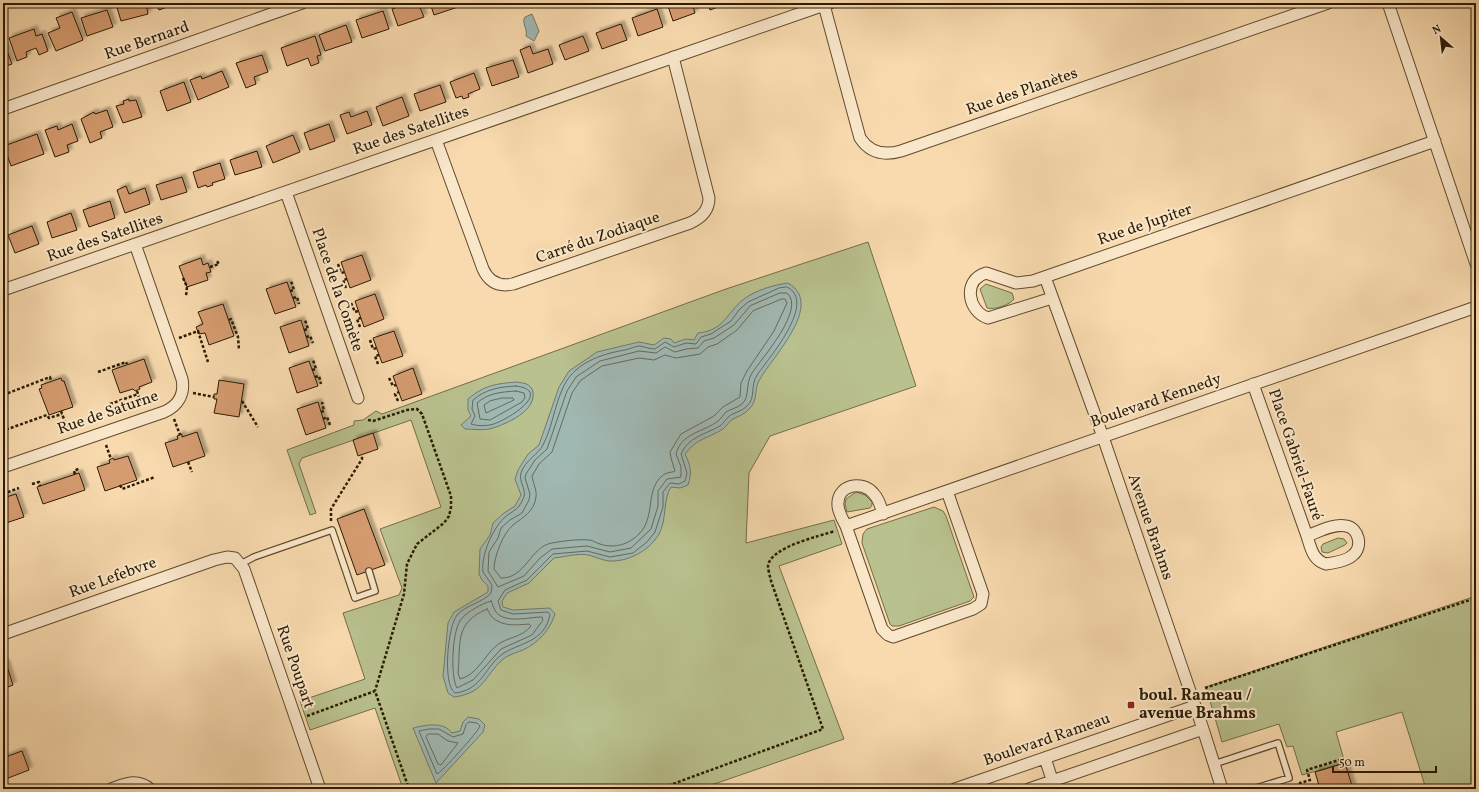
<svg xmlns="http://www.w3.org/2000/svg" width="1479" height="792" font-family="Vollkorn,serif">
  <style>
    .green { fill: #b9c18e; stroke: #726e48 }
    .water { fill: #a0b8b3; stroke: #71796d }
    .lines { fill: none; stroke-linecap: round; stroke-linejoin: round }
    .shore { stroke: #666a5b; stroke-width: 1 }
    .building { fill: #d69c71; stroke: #2b1b03; filter: url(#shadow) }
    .service-casing { stroke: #5e4b2e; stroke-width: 8 }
    .minor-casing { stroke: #5e4b2e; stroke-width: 13 }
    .path { stroke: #2b1b03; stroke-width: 2.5; stroke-dasharray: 3 2; stroke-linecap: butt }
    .service { stroke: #fae7ca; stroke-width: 5.5 }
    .minor { stroke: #fae7ca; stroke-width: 11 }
    .poi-dot { fill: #8f2418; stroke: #fae7ca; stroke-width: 1.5 }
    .labels { text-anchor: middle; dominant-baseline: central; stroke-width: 4; stroke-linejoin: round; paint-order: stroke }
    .street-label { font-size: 16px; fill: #2b1b03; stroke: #fae7ca }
    .poi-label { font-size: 16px; font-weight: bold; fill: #2b1b03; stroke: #fae7ca; text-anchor: start }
  </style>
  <defs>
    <filter id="shadow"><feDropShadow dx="3.5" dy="-3.5" stdDeviation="1" flood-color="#0004"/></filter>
  </defs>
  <rect width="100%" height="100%" fill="#f8daae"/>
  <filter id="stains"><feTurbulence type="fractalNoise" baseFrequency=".005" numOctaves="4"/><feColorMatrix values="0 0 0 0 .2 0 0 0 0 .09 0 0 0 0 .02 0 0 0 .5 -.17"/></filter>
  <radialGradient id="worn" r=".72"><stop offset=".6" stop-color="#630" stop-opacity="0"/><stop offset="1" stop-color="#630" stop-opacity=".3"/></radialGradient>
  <!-- green -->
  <path class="green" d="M868,242L916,386L770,436L749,473L746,543L834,520L842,544L779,566L844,739L700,789H403L375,708L310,730L300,701L365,679L343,613L399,595L402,588L380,529L441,507L411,420L302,458L299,464L316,513L310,515L287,450L354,425V421L363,420L376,411L382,414L726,289Z
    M986,284L1012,293L1014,299C1010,305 994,310 987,308L980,289Z
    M856,492L865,495L872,502V505L870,508L847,512L845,504L846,499Z
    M934,507L943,511L946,516L974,597L970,601L899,626H892L890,624L862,543L863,534L867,529Z
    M1338,538L1344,539L1347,543L1345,545L1328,553L1322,552L1321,547L1323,544Z
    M1476,596V789H1426L1402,712L1336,732L1345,763L1302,775L1293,746L1287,747L1279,724L1222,742L1206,687Z"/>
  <!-- water -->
  <path class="water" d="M532,14L539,31L534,41L526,36C528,29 521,23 525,17Z
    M788,283C825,304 773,356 760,379C753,389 759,400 749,409C745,414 739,416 733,419C729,421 727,426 723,429C707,439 697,438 685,454C691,466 692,473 688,485L680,488L671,487C663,498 667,520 659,534C649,551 628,562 609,561C602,560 596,557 588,555C578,553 564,557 554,558L529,583L507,593L502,601L503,607L513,610L550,608L555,614C550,630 538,643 523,650C518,652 511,654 506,657C485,672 487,693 454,697L448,693L443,676L448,623L454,612L488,592V586L482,580L479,574L480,549L490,535L493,523L504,513L515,506L521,495L515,479L518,470L528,454L539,445L559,387L569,371L597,352L639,342L654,345L664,338L671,339L674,343L686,339L694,340L698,333C724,331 728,311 744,299C756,290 774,285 788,283Z
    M516,382C523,383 531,383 533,392C536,411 508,423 493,428C485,431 473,429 465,429L461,425L471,416L468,410V399C485,385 495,384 516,382Z
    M468,717L479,719L485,725L483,732L436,783L413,728C426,725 443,721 452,733L460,731L463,722Z"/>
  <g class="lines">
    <!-- shore -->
    <path class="shore" d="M787,287C818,302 768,359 757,375C750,386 756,398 747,406C742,411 736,412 731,415C726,418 724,423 720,426C706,434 688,437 681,454L687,473L685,481L679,484L670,483L663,492V507L655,532L647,542L633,553L610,557L587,551L553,554L527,580L505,590L498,601L501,610L513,614L548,612L550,615C544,642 522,642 504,653C485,665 483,690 455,693C442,684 448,626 457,615C466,605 482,603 491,593L492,585L483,572C481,555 492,530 504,518C513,510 518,511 523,499C528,490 518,482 521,473C525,460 539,454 543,445C552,428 554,408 562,390C572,364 600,354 625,350C630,349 635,346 640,346C645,347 650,349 655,349L665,342L674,347L686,343L696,344L701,337L711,334L731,321L739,310L748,302L779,288Z
      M780,293H787C806,309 762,358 752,373C745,384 750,397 742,404C737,408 731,409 726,412C723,415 721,419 718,421C704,432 681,433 676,454L681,467V477L667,479L658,491V506L651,529L631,548L610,552L587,546L552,549L540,558L524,576L498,587L488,571L489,552L498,538L501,528L510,520L522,513L529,500L530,494L525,478L526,474L535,460L547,449L567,391L576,377L600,361L639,351L656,353L665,347L675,352L686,349L698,348L704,341L714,338L734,325L750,306Z
      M782,299H785L787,303L774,331L747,371L741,383L740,397L723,407L714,416L681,434L670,452L671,458L675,471C671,473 666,472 662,476C645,490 656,517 639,534C629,544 615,549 600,544C596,543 593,540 589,540C578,539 563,541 552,543C531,546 525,579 501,578L494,569C494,557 503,533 513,525C523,517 534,512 536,497C537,490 533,483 532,476L539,464L552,452L572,393L580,381L587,376L602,366L639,358L654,360L665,355L676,358L700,354L708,347L717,344L737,330L753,311Z
      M516,386C556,391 503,423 490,425C484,426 476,426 471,424L475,416L472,409L473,400C486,389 499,387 516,386Z
      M516,391L524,393L525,398L522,402L490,420L480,419L477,403C488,393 501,392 516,391Z
      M502,398H513L514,400L486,413L484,405L490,401Z
      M491,601C493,604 493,608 496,612C505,624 529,617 542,617L543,620L532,635L501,649L473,680L457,688C450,676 452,628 462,618C469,611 481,604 491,601Z
      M487,609C489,612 490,615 492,617C502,627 517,625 529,624L531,626C522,638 506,637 496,646C484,656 477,675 460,679L458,673C461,643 454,623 487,609Z
      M469,722L477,723L480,726C479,731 441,773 437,774L419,731L429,729H439L453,737L463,734L466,725Z
      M428,734H438L448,741L458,743L441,765L438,764L426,737Z"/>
  </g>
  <!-- building -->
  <path class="building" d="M146,3L148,14L121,21L116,4Z
    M156,3H178L159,10Z
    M408,3H418L424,17L398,26L392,9Z
    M430,3H467V4L434,15Z
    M555,3H563L564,5L557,8Z
    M677,3H692L695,13L673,21L668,6Z
    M708,3H729L710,10Z
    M657,9L663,27L638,36L632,18Z
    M107,10L113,27L87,36L81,18Z
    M383,11L389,29L362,38L356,20Z
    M72,12L83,40L56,51L48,33L60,28L56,18Z
    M621,24L627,40L602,49L596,33Z
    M346,25L352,42L325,51L319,35Z
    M34,29L36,36L42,34L48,51L39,55L36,48L26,52L27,57L17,61L9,38Z
    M315,36L321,55L317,56L319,63L311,66L308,58L287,66L281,48Z
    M583,36L589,51L565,60L559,45Z
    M5,46L12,64L3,67V47Z
    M530,46L533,54L548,49L553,64L528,73L520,50Z
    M262,55L268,72L254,77L256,84L246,88L236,63Z
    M513,60L519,77L492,86L486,68Z
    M222,71L229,87L198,100L190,80L201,76L202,79Z
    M474,73L480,89L468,94L469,97L463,99L462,96L456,98L450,82Z
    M184,82L191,102L167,111L160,91Z
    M440,85L446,102L420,111L414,94Z
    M402,97L409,116L383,126L376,107Z
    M129,99V101L136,100L142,117L123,123L116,106L124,104L123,101Z
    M107,110L113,127L100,132L102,138L90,143L81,119L94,112L95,114Z
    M367,111L372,125L347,134L340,115L349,112L351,117Z
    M72,124L78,141L67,145L69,152L55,157L45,130L57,126L58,130Z
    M329,124L335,141L310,150L304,133Z
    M37,134L44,154L11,166L4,146Z
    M293,135L300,152L273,163L266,146Z
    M257,151L262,167L235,175L230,160Z
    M220,163L225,179L212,183L213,185L207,187L206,185L198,188L193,172Z
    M182,177L187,192L161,200L156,185Z
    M126,186L129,194L145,188L150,204L125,213L117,190Z
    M110,201L115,218L89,227L83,210Z
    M71,213L77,230L52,238L47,222Z
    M32,226L39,244L15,253L8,235Z
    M362,255L371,280L350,288L341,262Z
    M201,258L203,265L208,263L211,272L206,273L208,280L187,287L179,266Z
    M287,282L296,307L275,314L266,289Z
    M375,294L384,319L364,327L355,301Z
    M223,304L234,336L209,345L205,333L199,334L196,327L203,324L198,312Z
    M301,320L309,346L289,353L280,327Z
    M394,331L403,356L382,363L373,338Z
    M144,359L152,382L139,387L140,389L135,391L133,389L120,393L112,370Z
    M309,361L318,386L297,393L289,368Z
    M413,368L422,394L402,401L393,376Z
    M61,378L62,381H64L73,407L49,415L39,389L42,388L41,385Z
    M219,380L244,384L239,417L214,413L217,399H214V394H217Z
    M318,402L326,428L306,435L297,409Z
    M197,432L205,456L173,467L165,443L178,439L177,436L182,434V437Z
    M373,433L378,449L358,456L353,440Z
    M128,456L137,480L105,491L97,467L110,463L109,460L113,458L114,460Z
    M79,473L85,490L43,504L37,487Z
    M16,494L24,517L3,524V498Z
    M364,509L385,565L357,575L337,519Z
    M3,663H6L13,685L3,689Z
    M22,751L29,770L3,780V758Z
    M1345,763L1353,789H1320L1315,772Z"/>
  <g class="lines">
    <defs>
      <path id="service" d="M241,564L254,557L332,530L355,598L375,591L369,571
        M1214,764L1278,743L1289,778L1253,789"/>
      <path id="minor" d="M1388,3L1476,264
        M824,5L860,138C870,153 884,156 901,151L1328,3
        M3,109L302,3
        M436,140L483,269C489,282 499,287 513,284L690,223C701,218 709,210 709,198L673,57
        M286,192L358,398
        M1045,277L1103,437L1203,729L1222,789
        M3,290L830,3
        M1052,298L988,318C968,312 962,280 986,273L1016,283L1033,281L1435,141
        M1253,384L1307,536C1311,549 1313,560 1326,564C1334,563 1347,561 1353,555C1363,547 1359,528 1346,526C1334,523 1318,532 1307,536
        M3,467L164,412C178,406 185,394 182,379L135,244
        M883,514C881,507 879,499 874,494C862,479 836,485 838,506C839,514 843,520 846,526L882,629L888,635L893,637L973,609L981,604L983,594L947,491
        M846,526L1476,307
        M3,634L214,560L227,557L235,558L244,569L320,789
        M1045,758L1055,789
        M111,789C125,784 137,778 150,789
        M955,789L1195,706
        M1029,789L1203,729"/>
    </defs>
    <!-- service casing -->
    <use href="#service" class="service-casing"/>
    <!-- minor casing -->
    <use href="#minor" class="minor-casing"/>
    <!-- path -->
    <path class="path" d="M338,264L341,273L345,272
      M210,267L219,264L217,261
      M183,278L187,287L186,296
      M346,288L343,280L347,279
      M290,291L294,290L291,281
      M293,298L297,297L299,304
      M351,303L355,312L358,311
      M229,320L231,319L238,337L239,350
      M360,327L357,319L361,318
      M304,330L308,329L305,320
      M306,337L310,336L313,343
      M179,338L198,331L208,362
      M370,340L373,349L377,348
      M378,364L375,356L379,355
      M312,370L316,369L313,360
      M98,372L126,362L127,364
      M315,377L319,376L321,384
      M389,378L393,386L396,385
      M137,391L142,407
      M193,393L214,397
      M3,395L50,377L51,381
      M242,401L258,427
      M398,401L395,394L399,392
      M110,404L138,394
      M61,411L69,433
      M321,412L324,411L322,402
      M174,419L180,435
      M323,419L327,417L330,425
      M368,420L373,421L407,410L417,409L422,414L451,496V507L449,516L444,523L417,544L407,564L404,594L375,691
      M3,436L7,434L5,430L47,415L49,418L62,414
      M106,445L111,459
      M188,462L192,472
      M75,474L74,471L80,468
      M32,484L39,482L40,486
      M120,485L122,489L155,477
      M3,494L19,488
      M331,521V509L362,459V455
      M1205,688L1476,598
      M307,716L375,691L409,789
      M659,789L823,729L771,581C770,576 768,570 768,566C770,547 820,536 835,531
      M1302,789L1300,783L1310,780L1307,770L1339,760"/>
    <!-- service -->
    <use href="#service" class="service"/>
    <!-- minor -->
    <use href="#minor" class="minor"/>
  </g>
  <!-- markers -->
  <rect class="poi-dot" x="1127" y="701" width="8" height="8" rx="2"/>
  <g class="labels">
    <!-- street labels -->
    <g class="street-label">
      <text transform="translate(147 41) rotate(-19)">Rue Bernard</text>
      <text transform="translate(1022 92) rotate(-19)">Rue des Planètes</text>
      <text transform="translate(411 131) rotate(-19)">Rue des Satellites</text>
      <text transform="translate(1145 225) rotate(-19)">Rue de Jupiter</text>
      <text transform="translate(105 238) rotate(-19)">Rue des Satellites</text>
      <text transform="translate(598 238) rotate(-19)">Carré du Zodiaque</text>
      <text transform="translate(337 290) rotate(71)">Place de la Comète</text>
      <text transform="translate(1156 401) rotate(-19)">Boulevard Kennedy</text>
      <text transform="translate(108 413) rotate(-19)">Rue de Saturne</text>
      <text transform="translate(1295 455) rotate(71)">Place Gabriel-Fauré</text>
      <text transform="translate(1150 527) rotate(71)">Avenue Brahms</text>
      <text transform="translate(113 578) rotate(-20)">Rue Lefebvre</text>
      <text transform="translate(295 667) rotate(71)">Rue Poupart</text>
      <text transform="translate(1047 740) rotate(-19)">Boulevard Rameau</text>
    </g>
    <!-- poi labels -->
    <g class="poi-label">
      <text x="1139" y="696">boul. Rameau /<tspan x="1139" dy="18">avenue Brahms</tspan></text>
    </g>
  </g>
  <!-- margin -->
  <rect width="1479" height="792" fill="none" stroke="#f8daae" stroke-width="16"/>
  <rect x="4" y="4" width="1471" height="784" fill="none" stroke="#2b1b03" stroke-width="2"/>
  <rect x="8" y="8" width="1463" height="776" fill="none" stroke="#2b1b03"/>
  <!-- north arrow -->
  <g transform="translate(1441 38) rotate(332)" stroke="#fae7ca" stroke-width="3" paint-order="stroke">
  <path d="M0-3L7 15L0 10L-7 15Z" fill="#2b1b03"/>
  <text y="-6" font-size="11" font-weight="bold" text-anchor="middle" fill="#2b1b03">N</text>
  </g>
  <!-- scale -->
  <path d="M1333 766v6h103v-6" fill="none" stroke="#2b1b03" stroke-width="2"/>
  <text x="1339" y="766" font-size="12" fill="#2b1b03" stroke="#fae7ca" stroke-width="3" paint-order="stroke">50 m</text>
  <rect width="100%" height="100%" filter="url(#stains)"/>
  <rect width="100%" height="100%" fill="url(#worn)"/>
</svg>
